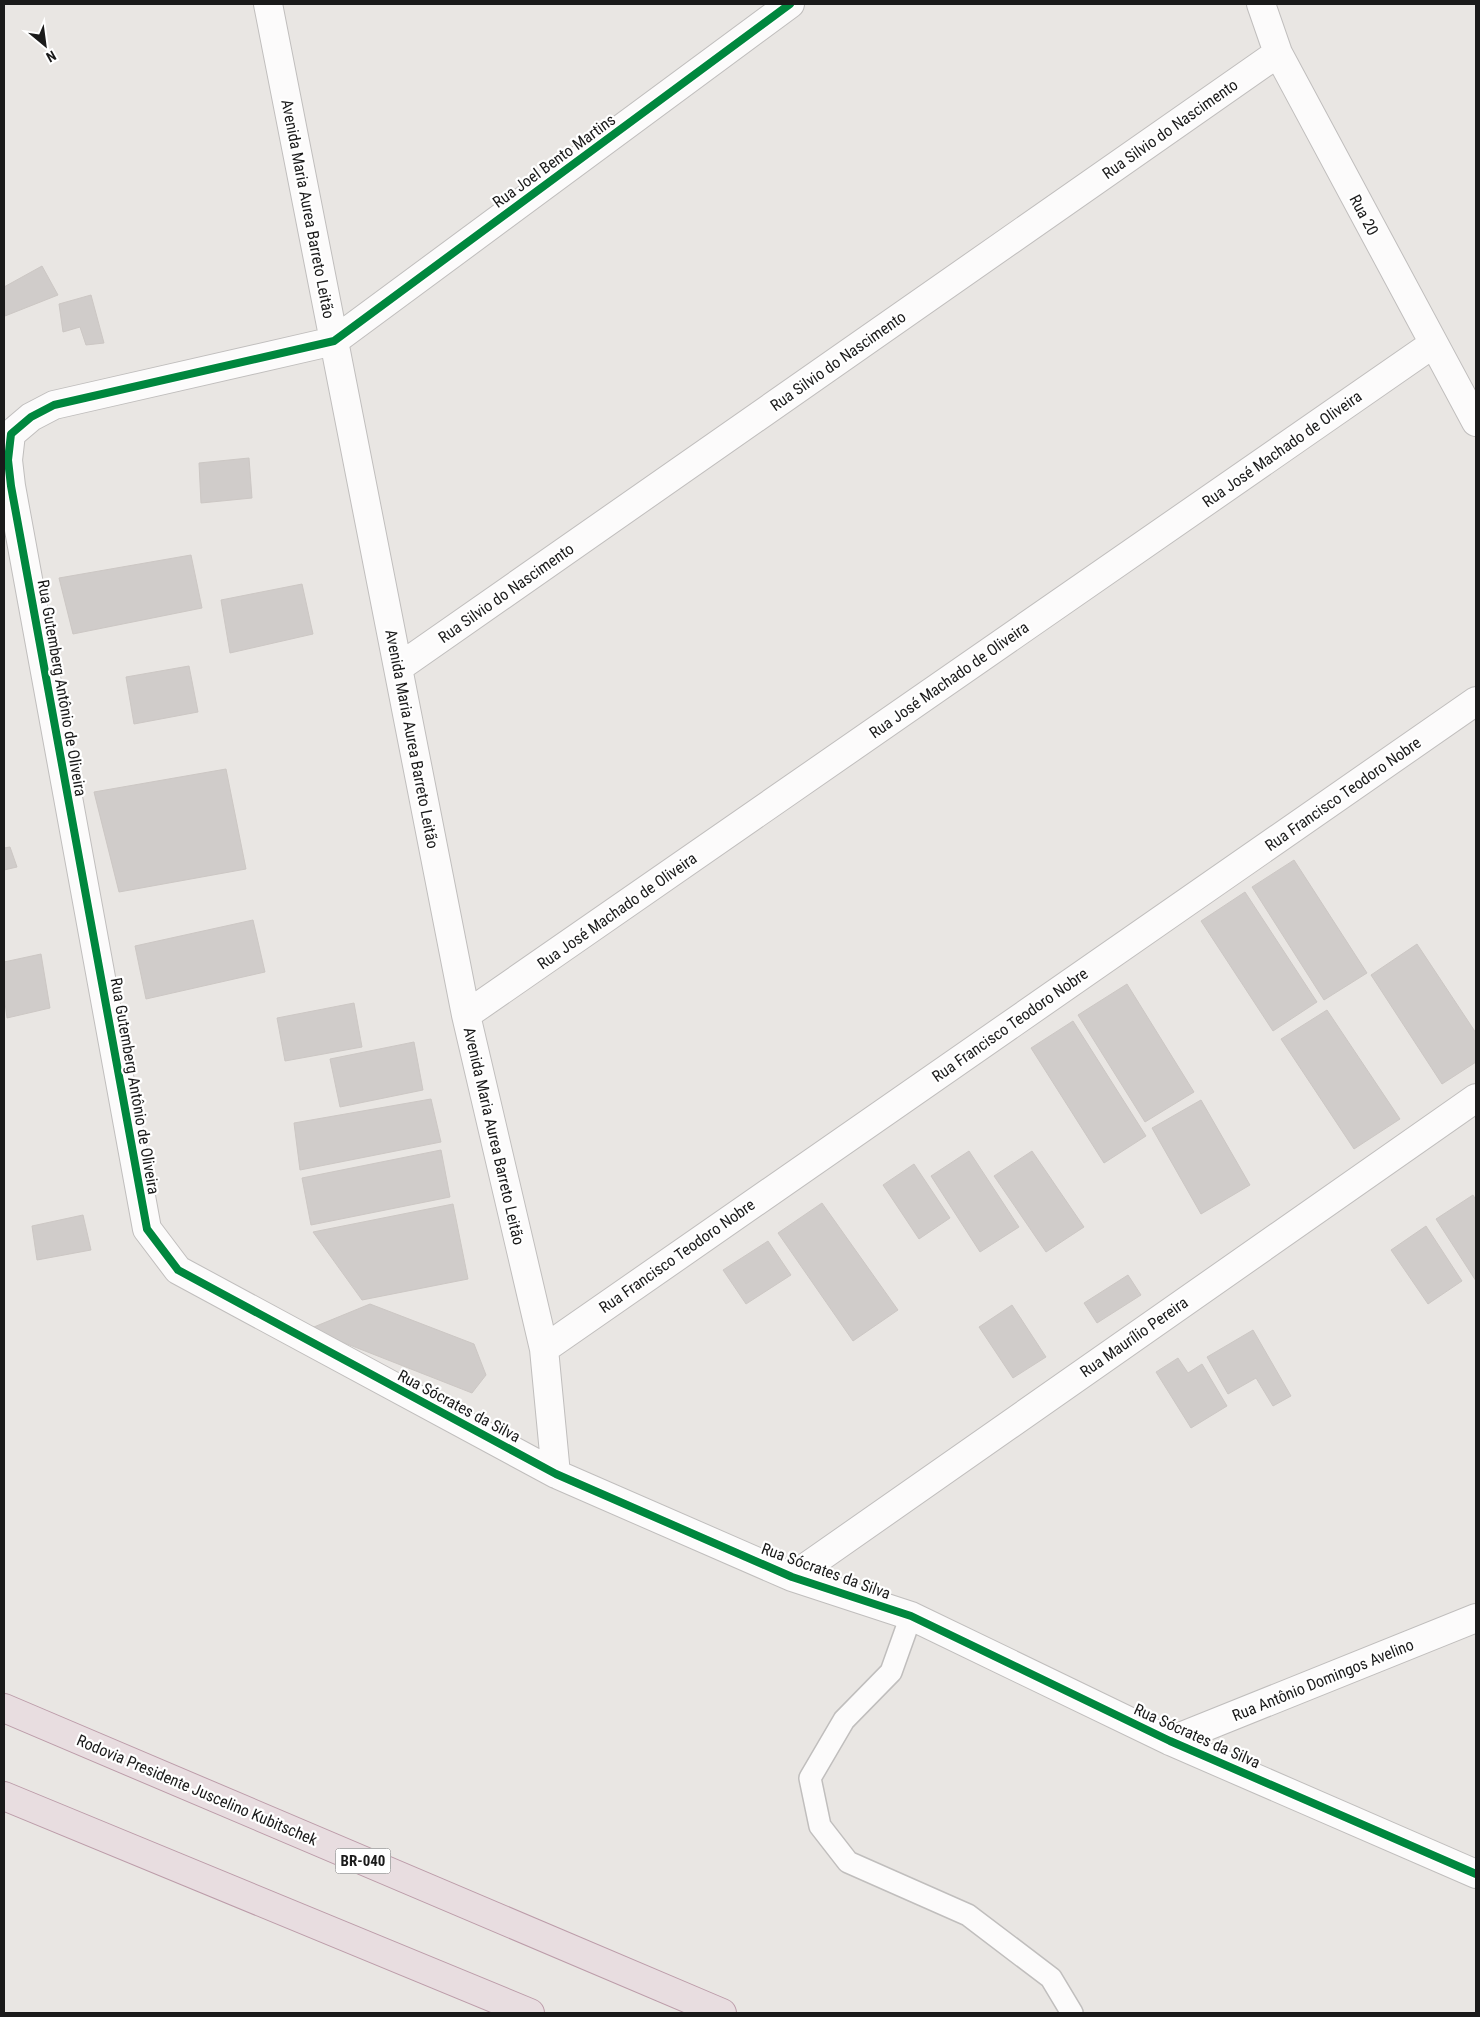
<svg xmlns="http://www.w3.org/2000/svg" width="1480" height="2017" font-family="'Roboto Condensed',sans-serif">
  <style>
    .building { fill: #d0ccca; stroke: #ccc7c4 }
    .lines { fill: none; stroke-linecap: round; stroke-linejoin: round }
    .lane-casing { stroke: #c0bebd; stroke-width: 24 }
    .street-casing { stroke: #c0bebd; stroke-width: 30 }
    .highway-casing { stroke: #bc9ca9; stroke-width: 30 }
    .lane { stroke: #fcfbfb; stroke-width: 21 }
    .street { stroke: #fcfbfb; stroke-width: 28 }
    .highway { stroke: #e8dde0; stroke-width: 28 }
    .cycleway-casing { stroke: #fff; stroke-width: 11 }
    .cycleway { stroke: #00873e; stroke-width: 8 }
    .labels { text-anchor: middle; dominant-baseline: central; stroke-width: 4.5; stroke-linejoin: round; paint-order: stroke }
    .shield { fill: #fff; stroke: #5f5f5f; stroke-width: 1 }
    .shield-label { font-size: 15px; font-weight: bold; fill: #1a1a1a }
    .street-label { font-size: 16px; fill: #1a1a1a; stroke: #fff }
  </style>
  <rect width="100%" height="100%" fill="#e9e6e3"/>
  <!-- building -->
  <path class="building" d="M42,266L58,295L5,316L4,287Z
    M91,295L104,343L86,345L80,327L63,332L59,304Z
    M249,458L252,498L201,503L199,463Z
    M191,555L202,608L73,634L59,578Z
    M302,584L313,634L230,653L221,600Z
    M189,666L198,712L134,724L126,677Z
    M226,769L246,869L119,892L94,792Z
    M10,847L17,867L4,870V848Z
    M1294,860L1367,973L1324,1000L1252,887Z
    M1245,892L1317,1002L1273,1031L1201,921Z
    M253,920L265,972L146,999L135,946Z
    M1417,944L1476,1033V1062L1442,1084L1371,975Z
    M41,954L50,1008L7,1018L4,995V962Z
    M1127,984L1194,1092L1145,1122L1078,1015Z
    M354,1003L362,1047L285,1061L277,1018Z
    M1327,1010L1400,1119L1354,1149L1281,1039Z
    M1073,1021L1146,1136L1104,1163L1031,1048Z
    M414,1042L423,1090L340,1107L330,1059Z
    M431,1099L441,1142L300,1170L294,1123Z
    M1201,1100L1250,1185L1201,1214L1152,1128Z
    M441,1150L450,1197L311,1225L302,1178Z
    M969,1151L1019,1227L980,1252L931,1176Z
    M1032,1151L1084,1227L1046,1252L994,1176Z
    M914,1164L950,1218L919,1239L883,1185Z
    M1473,1195L1476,1200V1281L1436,1219Z
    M822,1203L898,1310L853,1341L778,1233Z
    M453,1204L468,1279L362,1300L313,1232Z
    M83,1215L91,1250L37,1260L32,1226Z
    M1426,1226L1462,1281L1428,1304L1391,1250Z
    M768,1241L791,1275L746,1304L723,1270Z
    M1128,1275L1141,1295L1097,1323L1084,1303Z
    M370,1304L474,1344L486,1375L472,1393L309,1329Z
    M1012,1305L1046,1357L1013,1378L979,1327Z
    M1253,1330L1291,1396L1273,1406L1256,1378L1228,1394L1207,1357Z
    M1178,1358L1188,1373L1202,1364L1227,1406L1191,1428L1156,1372Z"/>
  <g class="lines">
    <defs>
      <path id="lane" d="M911,1616L891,1672L844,1720L810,1778L820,1826L848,1862L968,1915L1051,1978L1072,2013"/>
      <path id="street" d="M268,4L466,1015L544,1349L556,1474
        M790,4L334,341L54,405L31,417L11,434L8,460L11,486L147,1229L178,1270L556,1474L792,1577L911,1616L1170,1741L1476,1874
        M1261,4L1278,53L1476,422
        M398,668L1278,53
        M466,1015L1433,344
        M544,1349L1476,701
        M792,1577L1476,1098
        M1170,1741L1476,1618"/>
      <path id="highway" d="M4,1708L722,2013
        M4,1796L530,2013"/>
    </defs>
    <!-- lane casing -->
    <use href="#lane" class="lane-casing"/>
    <!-- street casing -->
    <use href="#street" class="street-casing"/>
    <!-- highway casing -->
    <use href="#highway" class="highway-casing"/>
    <!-- lane -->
    <use href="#lane" class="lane"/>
    <!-- street -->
    <use href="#street" class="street"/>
    <!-- highway -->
    <use href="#highway" class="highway"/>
    <defs>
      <path id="cycleway" d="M790,4L334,341L54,405L31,417L11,434L8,460L11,486L147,1229L178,1270L556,1474L792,1577L911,1616L1170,1741L1476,1874"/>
    </defs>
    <!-- cycleway casing -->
    <use href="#cycleway" class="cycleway-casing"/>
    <!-- cycleway -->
    <use href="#cycleway" class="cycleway"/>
  </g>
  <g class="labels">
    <!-- shield labels -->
    <rect class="shield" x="335.5" y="1848.5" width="55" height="25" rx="4"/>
    <g class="shield-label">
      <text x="363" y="1861">BR-040</text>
    </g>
    <!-- street labels -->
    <g class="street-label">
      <text transform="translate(1170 129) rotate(-35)">Rua Silvio do Nascimento</text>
      <text transform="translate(554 161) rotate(-36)">Rua Joel Bento Martins</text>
      <text transform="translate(308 209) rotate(79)">Avenida Maria Aurea Barreto Leitão</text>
      <text transform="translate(1364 215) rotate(62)">Rua 20</text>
      <text transform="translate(838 361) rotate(-35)">Rua Silvio do Nascimento</text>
      <text transform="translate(1282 449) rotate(-35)">Rua José Machado de Oliveira</text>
      <text transform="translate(506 593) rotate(-35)">Rua Silvio do Nascimento</text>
      <text transform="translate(949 680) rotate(-35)">Rua José Machado de Oliveira</text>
      <text transform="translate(62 688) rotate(80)">Rua Gutemberg Antônio de Oliveira</text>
      <text transform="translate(412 739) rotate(79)">Avenida Maria Aurea Barreto Leitão</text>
      <text transform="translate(1343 794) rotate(-35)">Rua Francisco Teodoro Nobre</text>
      <text transform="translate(617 911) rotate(-35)">Rua José Machado de Oliveira</text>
      <text transform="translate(1010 1025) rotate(-35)">Rua Francisco Teodoro Nobre</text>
      <text transform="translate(135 1086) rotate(80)">Rua Gutemberg Antônio de Oliveira</text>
      <text transform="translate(494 1136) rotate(77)">Avenida Maria Aurea Barreto Leitão</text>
      <text transform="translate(677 1256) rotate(-35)">Rua Francisco Teodoro Nobre</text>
      <text transform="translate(1134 1337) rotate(-35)">Rua Maurílio Pereira</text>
      <text transform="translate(459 1406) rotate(28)">Rua Sócrates da Silva</text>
      <text transform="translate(826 1571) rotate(20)">Rua Sócrates da Silva</text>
      <text transform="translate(1323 1680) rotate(-22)">Rua Antônio Domingos Avelino</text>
      <text transform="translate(1197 1736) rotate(24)">Rua Sócrates da Silva</text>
      <text transform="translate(197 1790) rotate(23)">Rodovia Presidente Juscelino Kubitschek</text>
    </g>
  </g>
  <!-- border -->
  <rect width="1480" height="2017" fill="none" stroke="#1a1a1a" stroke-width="10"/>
  <!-- north arrow -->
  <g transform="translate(45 45) rotate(151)" stroke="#ffffff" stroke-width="4" paint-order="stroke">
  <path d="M0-4L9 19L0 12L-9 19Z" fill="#1a1a1a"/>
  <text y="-8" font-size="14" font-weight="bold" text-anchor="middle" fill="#1a1a1a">N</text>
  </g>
</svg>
